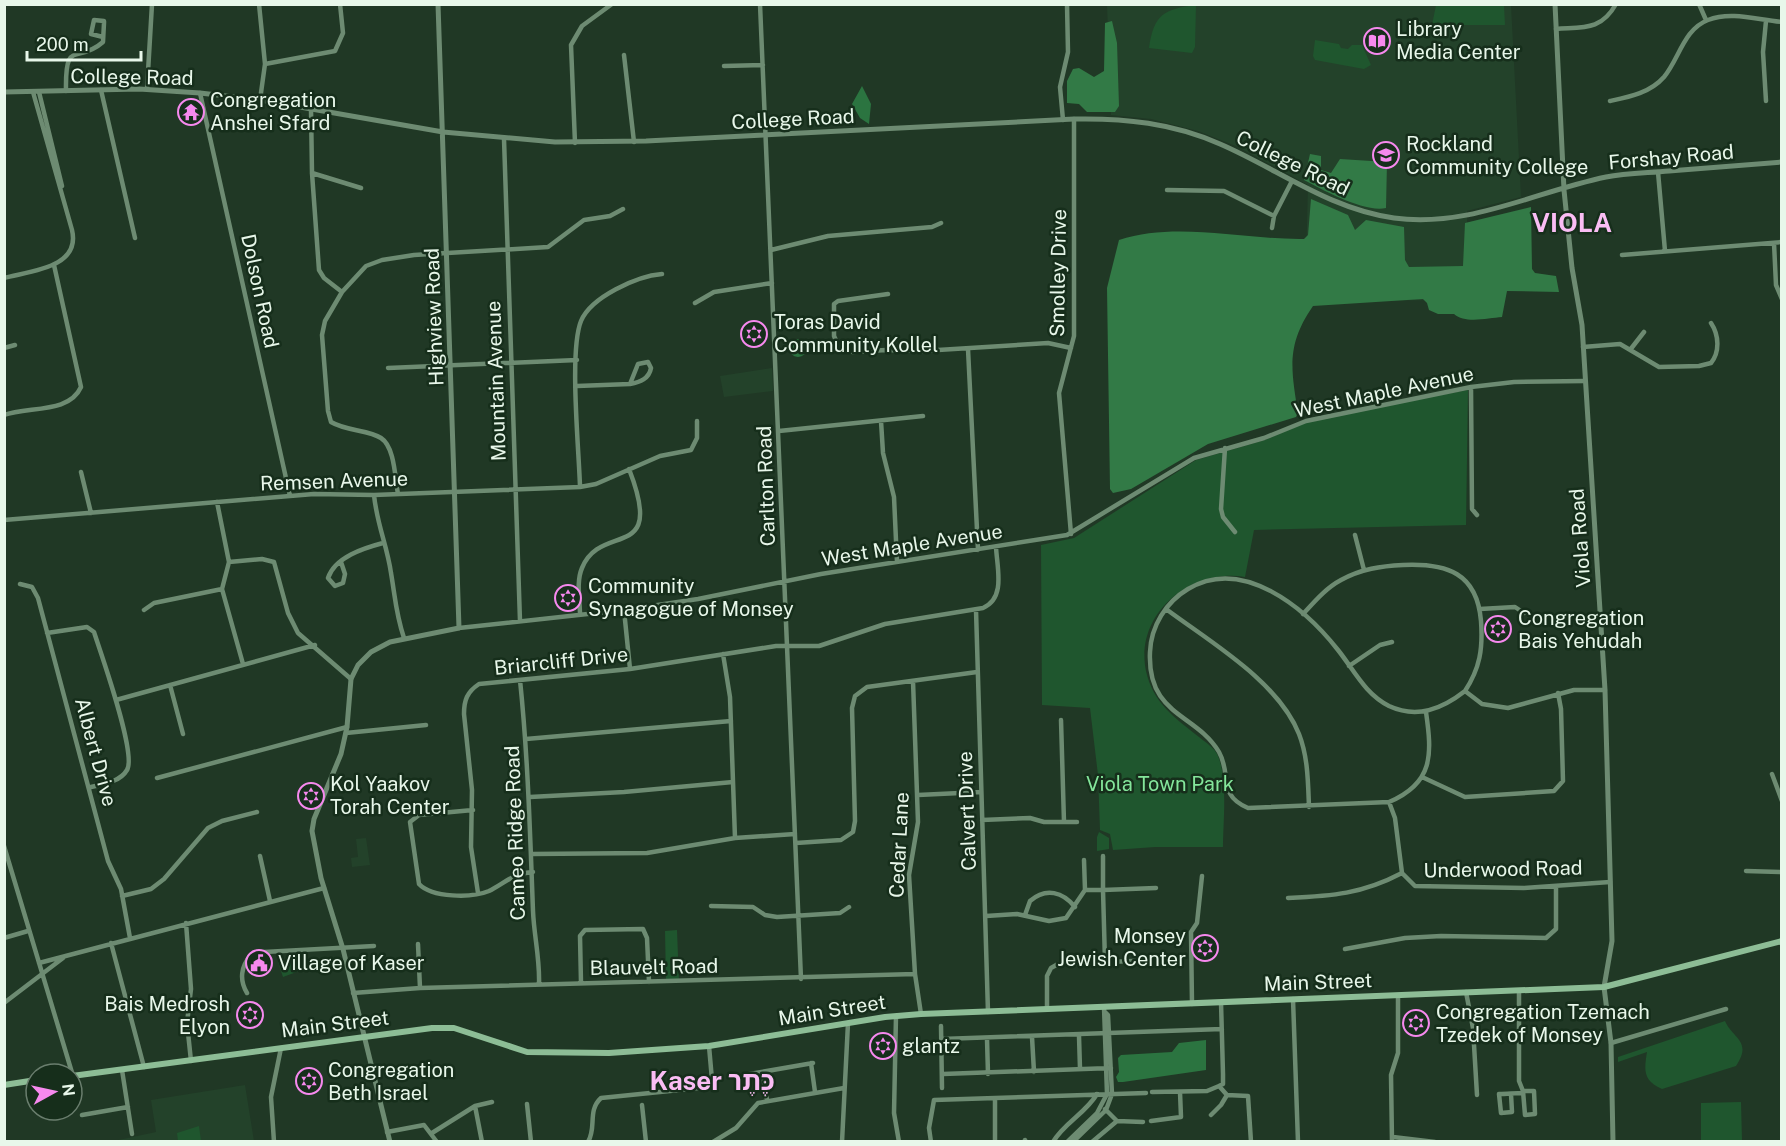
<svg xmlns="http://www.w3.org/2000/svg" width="1786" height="1146" font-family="'Public Sans','Noto Sans Hebrew',sans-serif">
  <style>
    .built { fill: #23422a }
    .green { fill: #1f562e }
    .forest { fill: #327a46 }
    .water { fill: #2b7440 }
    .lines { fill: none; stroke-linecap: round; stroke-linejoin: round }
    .minor { stroke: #6d8b72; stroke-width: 4.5 }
    .tertiary { stroke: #6d8b72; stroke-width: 5 }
    .secondary { stroke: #8dbd96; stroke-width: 6 }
    .labels { text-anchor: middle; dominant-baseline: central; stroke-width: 5; stroke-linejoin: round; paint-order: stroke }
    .poi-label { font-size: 20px; fill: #e8f7ea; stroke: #162e1b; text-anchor: start }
    .street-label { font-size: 20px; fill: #e8f7ea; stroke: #162e1b }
    .park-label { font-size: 20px; fill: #84e69b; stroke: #162e1b }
    .district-label { font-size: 26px; font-weight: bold; fill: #fabdf4; stroke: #162e1b }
  </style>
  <rect width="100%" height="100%" fill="#203825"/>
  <!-- built -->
  <path class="built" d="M1107,5H1511L1521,197L1467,211V300L1305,301L1308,185L1238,147L1198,131L1151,119L1111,115Z
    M772,368L773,391L724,397L720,376Z
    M366,838L370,865L352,867L351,858L358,857L356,839Z
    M260,1009L261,1027L253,1028L252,1019L239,1020L238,1011Z
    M245,1085L254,1141L109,1142L156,1132L151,1100Z"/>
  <!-- green -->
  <path class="green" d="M1196,5L1195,47L1192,53L1149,48C1154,14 1164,9 1196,5Z
    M1436,5H1504L1505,25H1432Z
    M1315,40L1339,44L1341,48L1348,49L1352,45H1362L1371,65L1364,69L1315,60L1313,56Z
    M1468,390L1466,525L1254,530L1245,577C1192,568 1134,613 1146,671C1153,703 1175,718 1199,737C1205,742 1215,748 1218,756C1228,780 1223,822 1223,847H1155L1113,850L1110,834L1100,830L1098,775L1090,708L1042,705L1041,545L1074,538L1196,460L1265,440L1315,418Z
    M1099,832L1109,838V849L1097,851V837Z
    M677,930L679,982L666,981L665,931Z
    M301,956L302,970L283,977L278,962Z
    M1725,1021C1732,1038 1753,1041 1736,1066L1662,1089C1643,1080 1644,1071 1647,1052L1618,1062V1057Z
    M1741,1102L1742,1141H1701V1103Z
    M199,1126L201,1141H178L177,1133Z"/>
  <!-- forest -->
  <path class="forest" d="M1112,21L1117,43L1119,106L1115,112H1087L1079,104L1067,103V81L1073,69L1079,68L1094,77L1104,71L1105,23Z
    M1310,154L1321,156V170L1331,173L1340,159L1387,162L1386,208C1365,213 1323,190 1304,180Z
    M1311,199L1348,215L1355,230L1366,220L1404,227L1405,260L1409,267L1463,266L1465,223L1531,207L1532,269L1535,273L1556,276L1559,292L1507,291L1502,317C1488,318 1465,324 1454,314H1438L1429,310L1427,303L1423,299L1313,306C1286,345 1291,369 1298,413L1296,417L1208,444L1131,489L1113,493L1110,489L1107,288L1119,240C1177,221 1244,240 1304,239L1308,235Z"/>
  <!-- water -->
  <path class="water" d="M862,86L871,104L869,124L860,118L852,104Z
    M789 348a9 9 0 1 1 18 0a9 9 0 1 1-18 0Z
    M1206,1040V1070L1123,1082H1118L1116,1077L1119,1072L1118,1058L1121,1055L1172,1052L1179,1043Z"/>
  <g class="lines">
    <!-- minor -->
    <path class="minor" d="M259,4L265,64L260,100
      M760,4L801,979
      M1699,4L1706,20
      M1766,21L1763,52L1766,101
      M1556,29C1583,27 1601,31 1616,4
      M624,55L634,142
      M265,64L335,51L343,33L340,4
      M724,66L763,65
      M147,89L152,4
      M101,90L135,238
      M66,91C65,37 77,65 103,42L104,23V21L94,20L91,34L103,37
      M39,92L62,186
      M200,93L290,496
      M1610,101C1629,97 1650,93 1664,77C1679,59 1684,29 1708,20C1731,11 1758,20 1782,22
      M311,109L312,173L319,270L324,278L342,292
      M1063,120L1060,87L1068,52L1067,4
      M504,139L520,621
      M575,143L571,45L582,26L612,4
      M1658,172L1665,251
      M312,173L361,188
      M1167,190L1224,191L1274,216
      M1272,228L1274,216L1292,181
      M1774,243L1776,285L1782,299
      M771,250L828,236L932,227L941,223
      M1622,255L1782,242
      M4,278C30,271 81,268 72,230L33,92
      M888,294L838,301L834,304V336L840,349L853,352L886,350L922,351L1048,343L1071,348
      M695,303L714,292L772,283
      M1583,347L1620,344L1659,367L1699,366L1711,363C1720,352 1719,335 1711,323
      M4,348L15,345
      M968,349L978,550
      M1630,350L1644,332
      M388,368L577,360
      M577,386L630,384L638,364L648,362L651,368C649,379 640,382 630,384
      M1471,387L1472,509L1477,515
      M4,415C28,406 69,414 81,387L54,265
      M881,421L883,453L894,497L897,562
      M779,431L923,416
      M1225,448L1221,509L1223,517L1235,532
      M81,472L91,513
      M580,487C579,450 569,351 581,321C591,297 637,276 662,274
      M398,494C395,479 395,447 381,438C369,430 346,431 331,422L328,411L322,335L325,321L342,292L366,266L382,260L414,255L548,247L584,220L610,216L623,209
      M374,495C377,525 387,545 391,573C395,596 396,615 404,638
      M217,502L229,562L222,589L243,664
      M4,520L314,494L374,495L580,487L596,484L660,456L691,450L697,438V421
      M1071,534L1059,393L1074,336V119
      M1355,535L1364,570
      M229,562L262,559L274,562L288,613L298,633L351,679
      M341,562L345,574L343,583L335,586L328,578C335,557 364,548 383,543
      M20,584L32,587L38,598L108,861L121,889L130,938
      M1166,609C1210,642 1278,681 1299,734C1308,757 1308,782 1309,807
      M1480,609L1515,607L1524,613
      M144,610L154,603L222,589
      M624,610L630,669
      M976,610L988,1012
      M1303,614C1315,601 1326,588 1341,580C1361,569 1381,566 1403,565C1447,563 1477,573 1481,621C1483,649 1480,668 1465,691
      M580,615C580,600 576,582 582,568C601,521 666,564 629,469
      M459,628L624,610L698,599L821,574L1067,535L1194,458L1264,438L1306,421L1471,387L1514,382L1585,381
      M47,633L87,627L94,632C101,654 137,754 127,770C120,782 103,784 91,787
      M723,654L730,697L735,838
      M1349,666L1380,645L1392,642
      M520,680C528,757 530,833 533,911C534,936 540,959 539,984
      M913,681L918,822L909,875L915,974
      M170,685L183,734
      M116,700L315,645
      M1426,712C1432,754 1434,783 1389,802L1248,808C1217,795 1232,775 1219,752C1196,713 1147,716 1150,652C1151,626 1166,602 1188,589C1243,556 1305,608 1338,650C1354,670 1365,694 1389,706C1417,719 1442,709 1465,691L1482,704L1508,708L1574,690H1605
      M346,733L426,725
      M526,739L731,721
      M1772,774L1782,801
      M1422,777L1465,797L1554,791L1563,781L1561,709L1558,693
      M157,778L347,727
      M918,795L981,792
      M530,797L624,792L733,782
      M1389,802L1395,818L1402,873L1415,886L1524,888L1610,882
      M473,810L419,815L410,822L419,884C432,898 472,898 489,891C505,883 513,873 533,872
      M982,820L1030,818L1044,822H1064L1061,720
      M1064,822H1077
      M796,843L841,840L853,832L855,821L852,708L855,696L867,687L977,672
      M4,846L73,1076
      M532,854L647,853L735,838L795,834
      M260,856L270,901
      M1103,856V890L1156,888
      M1746,871L1782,872
      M1085,890H1103L1105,962
      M478,893L471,847L472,790L464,714C464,700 467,692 479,684L630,669L776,646H819L885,624L983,608C1006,598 997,568 996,547
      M122,896L151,889L164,879L208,828L222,821L257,812
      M1288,898C1332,896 1362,894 1402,873
      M711,906L753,907L765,915L777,917L840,913L849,907
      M1025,915L1030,901C1046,887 1063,892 1075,907
      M986,916L1017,914L1049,921L1066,918L1085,890L1084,860
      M186,923L191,989L187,1023L191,1061
      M4,938L28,931
      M111,943L144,1067
      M418,944L420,988
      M1345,949L1405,938L1441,936L1546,938L1556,929V887
      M39,963L324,888
      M581,983L580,936L585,930L643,929L647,938L649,982
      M1519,991V1081L1523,1091H1534L1535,1114L1525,1115L1523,1091
      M1466,992L1473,1028L1477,1095
      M247,993C239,980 241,966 251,955L264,952L374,946
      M353,993L420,988L915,974L921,1014
      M1293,999L1298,1142
      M1221,1002L1223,1074V1084L1219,1086L1227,1095L1248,1096L1251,1142
      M4,1003L63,958
      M1192,1004L1191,932L1197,923L1202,876
      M1047,1009V976L1051,968L1058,964L1158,960
      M896,1016L894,1113L899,1142
      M941,1026L942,1088
      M1079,1036L1080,1069
      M1032,1037L1034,1072
      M942,1039L1222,1029
      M987,1039L988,1074
      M1611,1043L1726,1009
      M811,1063L815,1092
      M122,1070L132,1134
      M762,1072L767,1100
      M943,1074L1111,1068
      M744,1075L813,1063
      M1152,1092L1207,1091L1219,1086
      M1511,1094L1512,1112L1501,1113L1499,1094C1507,1094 1515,1093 1523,1093
      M527,1104L531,1142
      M642,1105L646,1142
      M475,1106L482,1142
      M1105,1109L1117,1121L1143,1122
      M82,1115L128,1107
      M1211,1115L1221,1105L1227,1095
      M1151,1121L1181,1117L1180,1092
      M387,1132L424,1125L437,1142
      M432,1133L475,1106L492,1102
      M1393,1137L1435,1142
      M1025,1140L1026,1142
      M274,1142L271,1097L281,1048
      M588,1142C597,1127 587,1111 601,1098L709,1087L712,1080L709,1046
      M713,1142L736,1128L758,1103L844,1088
      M842,1142L848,1023
      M931,1142L929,1128L934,1100L1146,1093
      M995,1142V1099
      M1053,1142C1064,1123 1086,1113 1097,1094
      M1067,1142L1097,1113L1107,1094L1104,1007
      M1073,1142L1106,1110L1112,1094L1108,1015L1105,1012
      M1092,1142L1117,1121
      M1392,1142L1391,1075L1398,1053V995"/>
    <!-- tertiary -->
    <path class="tertiary" d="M1555,4L1564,190L1572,268L1582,325L1605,690L1612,941L1604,987L1611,1043L1613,1142
      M4,92L139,89L200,93L260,100L443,132L555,142L646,141L1074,119C1124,118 1173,123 1220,144C1278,169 1329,209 1394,218C1469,228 1534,192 1606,177C1626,173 1648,173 1669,171C1706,168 1744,165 1782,162
      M390,1142L343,949L321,878L312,831L314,819L341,754L347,727L351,679L358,665L371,652L390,642L459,628L438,4"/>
    <!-- secondary -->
    <path class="secondary" d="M72,1076L432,1028H454L527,1052L609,1053L709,1046L885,1017L921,1014L1604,987L1782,941
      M4,1085L36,1080"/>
  </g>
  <!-- icons -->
  <defs>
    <symbol id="library-ring" viewBox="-11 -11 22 22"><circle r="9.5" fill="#162e1b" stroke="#f689ee" stroke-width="1.5"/><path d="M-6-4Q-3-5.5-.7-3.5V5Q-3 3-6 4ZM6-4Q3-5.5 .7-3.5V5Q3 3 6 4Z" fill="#f689ee"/></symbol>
    <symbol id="temple-ring" viewBox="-11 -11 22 22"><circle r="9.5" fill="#162e1b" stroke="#f689ee" stroke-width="1.5"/><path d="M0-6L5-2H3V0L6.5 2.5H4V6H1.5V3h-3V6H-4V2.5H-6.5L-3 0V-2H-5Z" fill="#f689ee"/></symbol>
    <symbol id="university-ring" viewBox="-11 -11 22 22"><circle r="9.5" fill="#162e1b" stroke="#f689ee" stroke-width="1.5"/><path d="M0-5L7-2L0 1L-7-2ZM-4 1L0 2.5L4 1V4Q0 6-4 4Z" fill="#f689ee"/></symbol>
    <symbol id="synagogue-ring" viewBox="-11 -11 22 22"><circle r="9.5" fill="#162e1b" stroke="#f689ee" stroke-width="1.5"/><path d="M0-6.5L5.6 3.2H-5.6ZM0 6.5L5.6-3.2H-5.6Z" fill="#f689ee"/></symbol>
    <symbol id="civic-ring" viewBox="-11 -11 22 22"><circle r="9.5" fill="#162e1b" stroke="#f689ee" stroke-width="1.5"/><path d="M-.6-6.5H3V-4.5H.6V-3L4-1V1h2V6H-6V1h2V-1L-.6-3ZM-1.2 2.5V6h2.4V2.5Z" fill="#f689ee"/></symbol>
  </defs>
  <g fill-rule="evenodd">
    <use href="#library-ring" x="1362" y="26" width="30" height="30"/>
    <use href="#temple-ring" x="176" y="97" width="30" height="30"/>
    <use href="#university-ring" x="1371" y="140" width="30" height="30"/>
    <use href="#synagogue-ring" x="739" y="319" width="30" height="30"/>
    <use href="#synagogue-ring" x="553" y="583" width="30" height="30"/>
    <use href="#synagogue-ring" x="1483" y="614" width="30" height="30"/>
    <use href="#synagogue-ring" x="296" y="781" width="30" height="30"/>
    <use href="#synagogue-ring" x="1190" y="933" width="30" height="30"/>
    <use href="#civic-ring" x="244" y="948" width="30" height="30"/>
    <use href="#synagogue-ring" x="235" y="1000" width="30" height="30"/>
    <use href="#synagogue-ring" x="1401" y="1008" width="30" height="30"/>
    <use href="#synagogue-ring" x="868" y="1031" width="30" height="30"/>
    <use href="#synagogue-ring" x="294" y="1066" width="30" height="30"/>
  </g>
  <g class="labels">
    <!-- poi labels -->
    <g class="poi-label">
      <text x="1396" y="29">Library<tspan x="1396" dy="23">Media Center</tspan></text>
      <text x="210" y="100">Congregation<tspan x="210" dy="23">Anshei Sfard</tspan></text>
      <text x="1406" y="144">Rockland<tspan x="1406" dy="23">Community College</tspan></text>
      <text x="774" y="322">Toras David<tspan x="774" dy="23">Community Kollel</tspan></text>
      <text x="588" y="586">Community<tspan x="588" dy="23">Synagogue of Monsey</tspan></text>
      <text x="1518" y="618">Congregation<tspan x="1518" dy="23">Bais Yehudah</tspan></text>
      <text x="330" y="784">Kol Yaakov<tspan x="330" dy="23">Torah Center</tspan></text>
      <text x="1186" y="936" text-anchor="end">Monsey<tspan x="1186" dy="23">Jewish Center</tspan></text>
      <text x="278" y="963">Village of Kaser</text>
      <text x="230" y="1004" text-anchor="end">Bais Medrosh<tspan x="230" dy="23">Elyon</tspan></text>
      <text x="1436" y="1012">Congregation Tzemach<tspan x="1436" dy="23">Tzedek of Monsey</tspan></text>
      <text x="902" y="1046">glantz</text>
      <text x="328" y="1070">Congregation<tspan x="328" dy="23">Beth Israel</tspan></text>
    </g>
    <!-- street labels -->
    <g class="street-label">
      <text transform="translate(132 77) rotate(1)">College Road</text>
      <text transform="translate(793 119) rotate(-3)">College Road</text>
      <text transform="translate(1671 157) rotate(-5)">Forshay Road</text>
      <text transform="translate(1293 163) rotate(26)">College Road</text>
      <text transform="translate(1058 273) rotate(-89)">Smolley Drive</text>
      <text transform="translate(260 291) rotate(78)">Dolson Road</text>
      <text transform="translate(434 317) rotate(-92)">Highview Road</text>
      <text transform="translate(496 381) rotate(-92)">Mountain Avenue</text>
      <text transform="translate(1384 392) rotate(-12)">West Maple Avenue</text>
      <text transform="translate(334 481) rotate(-2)">Remsen Avenue</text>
      <text transform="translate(766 486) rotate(-92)">Carlton Road</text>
      <text transform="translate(1580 538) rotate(-94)">Viola Road</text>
      <text transform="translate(912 545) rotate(-9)">West Maple Avenue</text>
      <text transform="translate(561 661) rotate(-6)">Briarcliff Drive</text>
      <text transform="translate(96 752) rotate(75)">Albert Drive</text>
      <text transform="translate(967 811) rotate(-92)">Calvert Drive</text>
      <text transform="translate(515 833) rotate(-92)">Cameo Ridge Road</text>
      <text transform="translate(899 845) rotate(-87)">Cedar Lane</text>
      <text transform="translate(1503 869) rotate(-1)">Underwood Road</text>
      <text transform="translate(654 967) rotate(-1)">Blauvelt Road</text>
      <text transform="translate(1318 982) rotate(-2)">Main Street</text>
      <text transform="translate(832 1010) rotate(-9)">Main Street</text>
      <text transform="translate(335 1024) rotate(-7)">Main Street</text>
    </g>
    <!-- park labels -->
    <g class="park-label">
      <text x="1160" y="784">Viola Town Park</text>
    </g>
    <!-- district labels -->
    <g class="district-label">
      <text x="1572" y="222">VIOLA</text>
      <text x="712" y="1080">Kaser כֶּתֶר</text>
    </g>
  </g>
  <!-- border -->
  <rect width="1786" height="1146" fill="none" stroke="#e8f7ea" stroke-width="12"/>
  <!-- north arrow -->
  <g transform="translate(54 1092) rotate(82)"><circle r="28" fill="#162e1b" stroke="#6a7e6e" stroke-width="1.5"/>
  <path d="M0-4.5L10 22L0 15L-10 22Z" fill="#f689ee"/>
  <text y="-9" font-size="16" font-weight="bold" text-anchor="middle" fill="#e8f7ea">N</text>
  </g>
  <!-- scale -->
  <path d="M27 51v9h114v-9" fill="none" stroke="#e8f7ea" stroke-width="3"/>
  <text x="36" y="51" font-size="18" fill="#e8f7ea" stroke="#162e1b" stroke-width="4.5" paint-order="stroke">200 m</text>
</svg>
